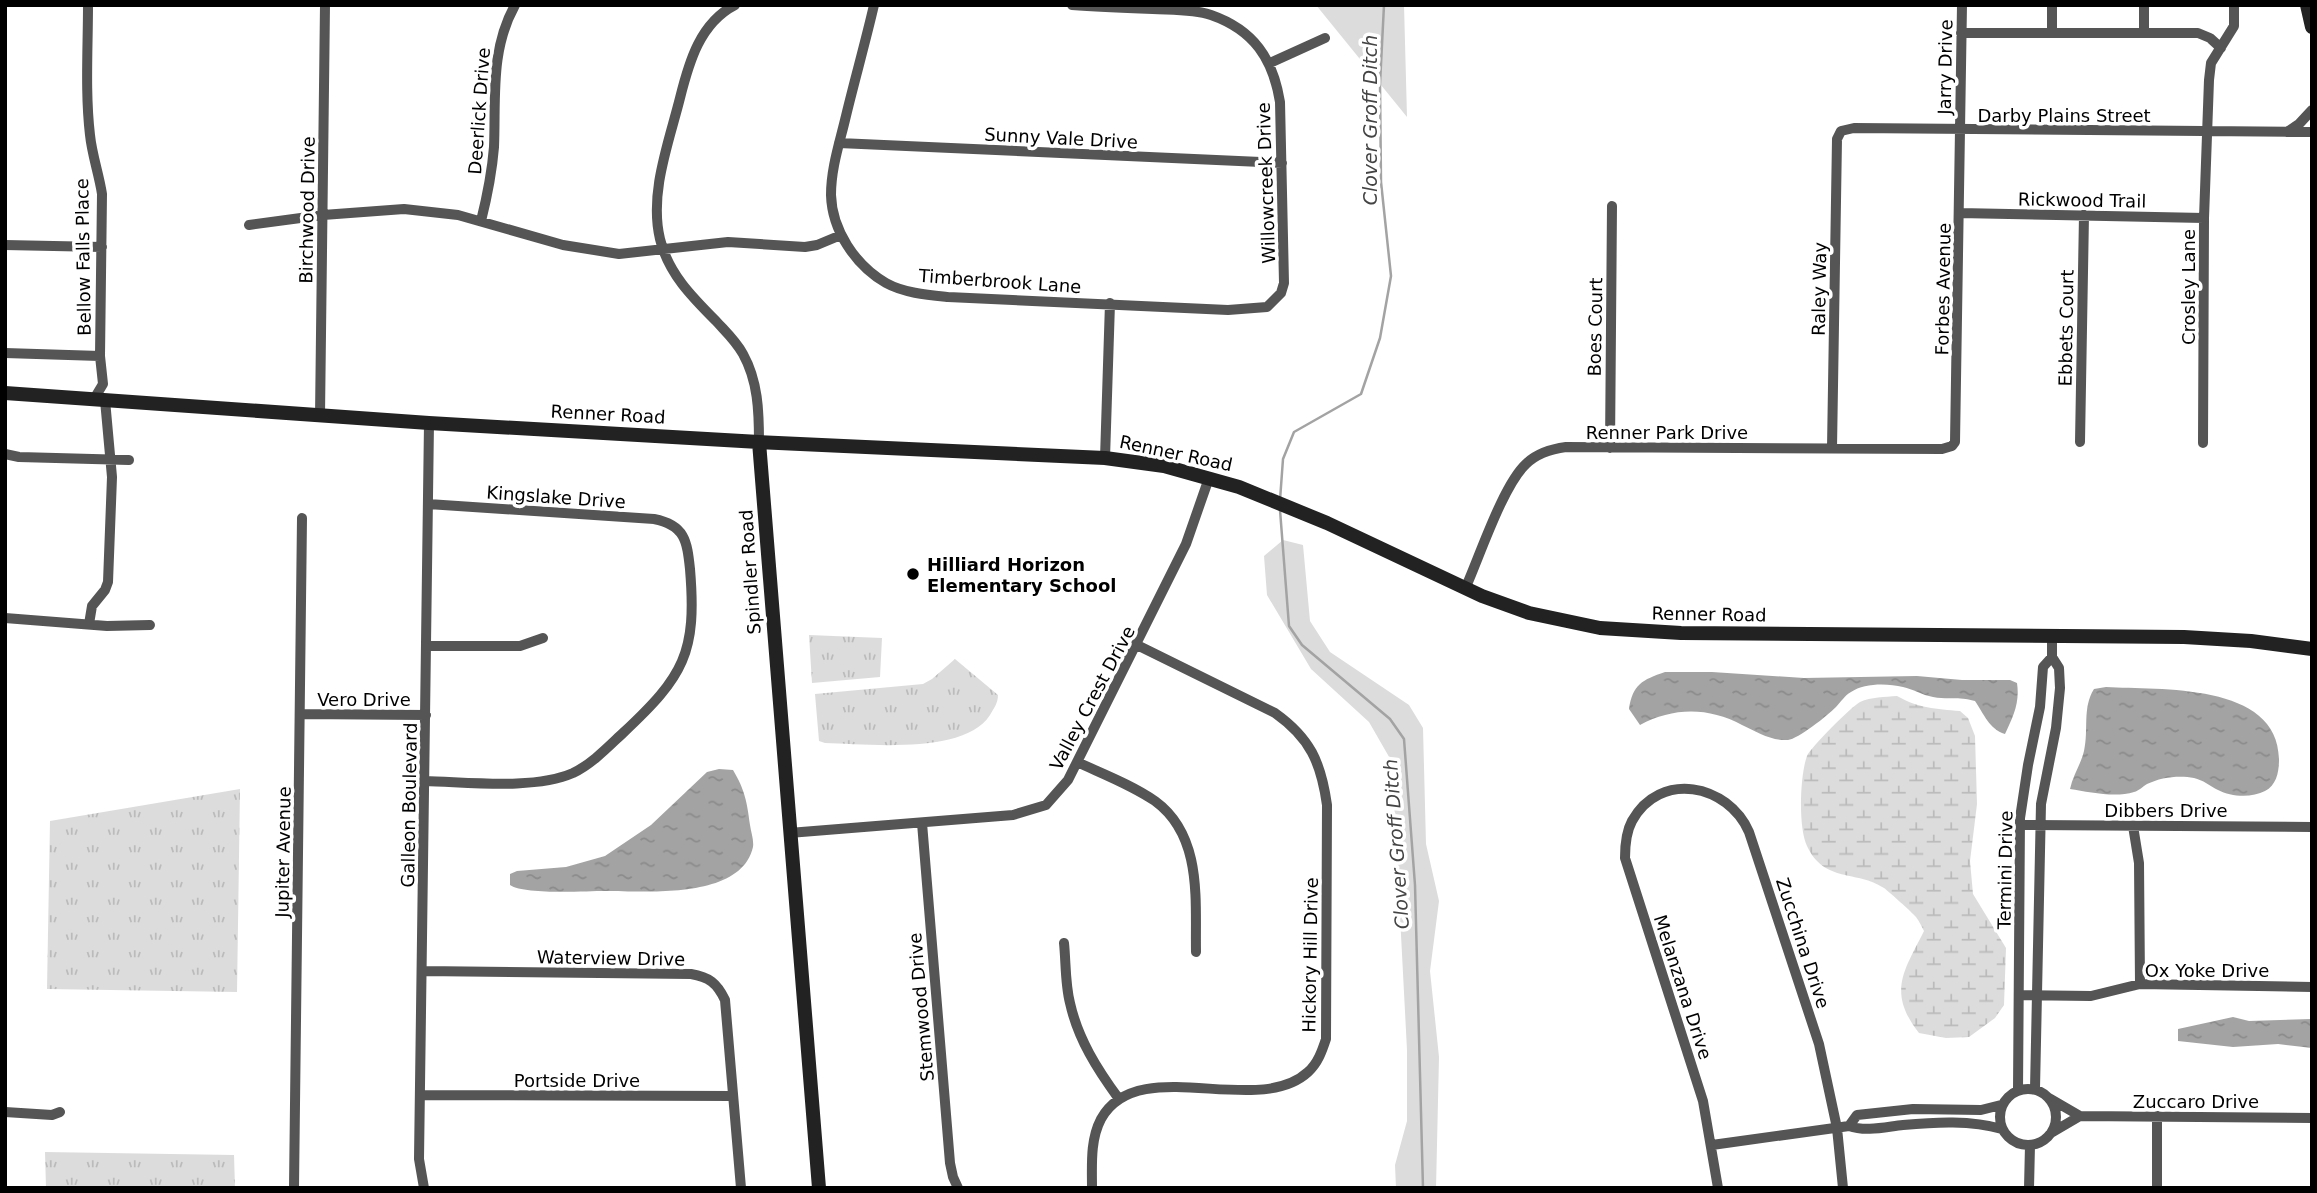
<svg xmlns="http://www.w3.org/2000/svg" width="2317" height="1193" font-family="'DejaVu Sans',sans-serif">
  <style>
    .grass { fill: #dcdcdc }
    .wetland { fill: url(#wetland-marsh) }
    .park { fill: url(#park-tufts) }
    .water { fill: url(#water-ripples) }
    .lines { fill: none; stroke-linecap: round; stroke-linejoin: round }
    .stream { stroke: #a3a3a3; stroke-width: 2.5 }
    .street { stroke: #555; stroke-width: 10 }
    .secondary { stroke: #222; stroke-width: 14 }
    .poi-dot { fill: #000; stroke: #fff; stroke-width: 2.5 }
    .labels { text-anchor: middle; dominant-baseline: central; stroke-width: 7; stroke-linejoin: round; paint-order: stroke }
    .street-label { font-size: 18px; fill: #000; stroke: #fff }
    .poi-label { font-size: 18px; font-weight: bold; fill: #000; stroke: #fff; text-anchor: start }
    .water-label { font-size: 19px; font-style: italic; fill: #444; stroke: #fff }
  </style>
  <defs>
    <pattern id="wetland-marsh" width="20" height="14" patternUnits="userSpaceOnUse" patternTransform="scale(1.75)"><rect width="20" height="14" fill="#dcdcdc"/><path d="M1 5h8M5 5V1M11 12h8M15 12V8" fill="none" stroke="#bbb"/></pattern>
    <pattern id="park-tufts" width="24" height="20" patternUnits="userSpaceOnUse" patternTransform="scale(1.75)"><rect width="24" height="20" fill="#dcdcdc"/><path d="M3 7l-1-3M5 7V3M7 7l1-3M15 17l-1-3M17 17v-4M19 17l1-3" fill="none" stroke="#bbb"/></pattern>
    <pattern id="water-ripples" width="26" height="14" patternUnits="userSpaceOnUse" patternTransform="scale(1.75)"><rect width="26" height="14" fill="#a3a3a3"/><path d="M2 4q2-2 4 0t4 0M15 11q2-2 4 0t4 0" fill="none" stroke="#8b8b8b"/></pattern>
  </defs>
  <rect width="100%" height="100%" fill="#fff"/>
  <!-- grass -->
  <path class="grass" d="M1316,5H1404L1407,117Z
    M1283,540L1303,545L1310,621L1330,652L1409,705L1423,728L1426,844L1439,901L1430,971L1439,1057L1436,1188H1396L1395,1165L1407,1121V1050L1392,762L1369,722L1311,669L1267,595L1264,556Z"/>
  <!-- wetland -->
  <path class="wetland" d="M1897,696C1918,708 1936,709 1960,711L1968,718L1975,736L1977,804L1970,861L1973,894L2006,948L2004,1005L1995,1018L1969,1037L1946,1038L1919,1033C1887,992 1904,971 1924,931C1922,927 1919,921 1916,917C1914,914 1887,890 1884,888C1857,870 1824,883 1807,846C1798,827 1800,775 1807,756C1810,748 1852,706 1860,702C1871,697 1885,697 1897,696Z"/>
  <!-- park -->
  <path class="park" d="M809,635L882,638L880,677L812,683Z
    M955,659L998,695C998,703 994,708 990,715C965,755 867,744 825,743L819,741L815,694L923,684L932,679Z
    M240,789L237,992L47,989L50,821Z
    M45,1152L234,1155L235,1188H46Z"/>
  <!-- water -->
  <path class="water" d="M1665,672H1712L1804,678L1917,676L1962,680H2010L2017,683C2020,703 2013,717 2005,734C1989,729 1984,714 1975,701C1957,696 1949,700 1933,697C1922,695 1913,689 1903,687C1887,683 1864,683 1851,692C1844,696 1841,702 1836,707C1827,716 1798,739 1788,740C1771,741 1757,732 1742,725C1709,707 1673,707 1640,725L1629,709C1633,684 1642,680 1665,672Z
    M2106,687C2159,690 2278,682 2279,759C2279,771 2277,785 2265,791C2252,798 2231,797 2218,790C2210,786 2203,780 2194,778C2180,775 2161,777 2147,784C2143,786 2139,791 2134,792C2115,798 2089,792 2070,789C2073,775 2081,764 2084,751C2089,730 2082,708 2094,689Z
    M719,769L733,770C745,790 747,802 750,825C751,832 754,840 753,847C741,900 646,891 605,891C584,891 525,895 510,885V874L517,871L566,867L605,856L651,825L707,772Z
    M2233,1017L2249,1021L2312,1019V1048L2278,1044L2233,1047L2178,1041V1029Z"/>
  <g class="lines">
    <!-- stream -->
    <path class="stream" d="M1280,500L1283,459L1294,432L1361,394L1380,338L1391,276L1381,182L1380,84L1384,5
      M1280,510L1289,626L1302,645L1390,719L1404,739L1415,885L1423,1188"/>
    <!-- street -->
    <path class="street" d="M88,5C88,48 85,92 90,135C92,155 99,174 102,194L100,356L103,384L94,399
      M735,5C700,23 689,62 680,98C669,142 649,193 660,239C668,273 692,297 716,321C726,332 736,341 743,354C758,381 759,411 759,442
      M874,5C865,44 854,82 845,120C839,145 831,169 831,195C832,230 855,265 886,283C904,293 928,295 948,297L1228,310L1267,307L1281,293L1284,283L1280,102C1273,59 1254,30 1211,15C1194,9 1171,10 1153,9C1126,8 1099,7 1072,5
      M2052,5V33
      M1961,33H2198L2210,38L2221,48
      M2144,33V5
      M1270,63L1325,38
      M2287,132L2299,124L2312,110
      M839,143L1282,163
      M1959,213L2204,218
      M481,221C487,197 492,172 494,147C496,98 490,50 515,5
      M249,225L323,215L404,209L458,215L563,245L619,254L728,242L805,247L817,245L841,235
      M5,245L102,247
      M5,353L100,356
      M320,416L325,5
      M2080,442L2084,215
      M2203,443L2204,218L2209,80L2211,63L2234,26V5
      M1610,448L1612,206
      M1832,448L1837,139L1841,131L1854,128L2312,132
      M5,454L19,457L129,460
      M1105,458L1110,303
      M1465,589C1479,558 1503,485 1526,464C1537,453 1551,449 1566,447L1942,449L1952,446L1955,442L1962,5
      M5,618L107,626L150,625
      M89,624L92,606L105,590L108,582L112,477L105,400
      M427,646H520L543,638
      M301,714L426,715
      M1077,762C1103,774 1132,785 1155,801C1203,836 1195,901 1196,952
      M425,781C469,782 534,790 573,773C592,764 609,746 623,733C684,676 697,653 690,569C687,541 685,525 654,519L428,504
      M922,823L950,1163L953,1177L958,1188
      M2020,825L2312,827
      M2133,826L2139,863L2140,984
      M789,833L1013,815L1046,805L1068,780L1186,544L1209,478
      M1064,943C1066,962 1065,984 1070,1003C1078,1039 1097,1069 1119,1099
      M422,971L691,974C709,977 717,983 725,1000L741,1188
      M2019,995L2091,996L2140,984L2312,987
      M2000 1117a28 28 0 1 1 56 0a28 28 0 1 1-56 0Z
      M2035,1089L2041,804L2056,728L2060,688L2059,668L2052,657V636
      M2018,1090L2020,818L2028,765L2040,707L2043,667L2052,657
      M420,1095L733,1096
      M2049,1098L2080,1116L2312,1118
      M5,1112L52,1115L60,1112
      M2157,1116V1188
      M1849,1126L1857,1115L1913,1109L1981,1110L2001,1105
      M2051,1133L2080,1116
      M1712,1145L1849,1126C1866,1132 1885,1127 1903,1125C1935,1122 1971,1120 2002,1129
      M294,1188L302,518
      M424,1188L419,1159L429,423
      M1092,1188C1092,1165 1090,1140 1101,1119C1138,1052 1257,1119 1308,1072C1318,1063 1322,1051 1326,1039L1327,805C1321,762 1310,738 1275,713L1137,645
      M1718,1188L1703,1101L1625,858C1625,845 1626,832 1632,821C1660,770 1728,784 1749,832L1819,1044L1837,1128L1843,1188
      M2029,1188L2030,1145"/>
    <!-- secondary -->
    <path class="secondary" d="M2307,5L2312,27
      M5,393L429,423L759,442L1105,458L1164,466L1239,487L1327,523L1482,596L1529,613L1600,628L1681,633L2184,637L2251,641L2312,649
      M759,442L819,1188"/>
  </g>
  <!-- markers -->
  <circle class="poi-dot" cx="913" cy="574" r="7"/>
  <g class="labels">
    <!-- street labels -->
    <g class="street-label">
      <text transform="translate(1945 67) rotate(-89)">Jarry Drive</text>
      <text transform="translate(479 111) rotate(-86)">Deerlick Drive</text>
      <text x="2064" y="115">Darby Plains Street</text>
      <text transform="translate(1061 138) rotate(3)">Sunny Vale Drive</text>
      <text transform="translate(1266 183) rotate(-92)">Willowcreek Drive</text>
      <text transform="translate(2082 200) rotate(1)">Rickwood Trail</text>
      <text transform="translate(307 210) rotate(-89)">Birchwood Drive</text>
      <text transform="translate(83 257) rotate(-91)">Bellow Falls Place</text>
      <text transform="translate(1000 281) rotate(4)">Timberbrook Lane</text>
      <text transform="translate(2188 287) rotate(-90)">Crosley Lane</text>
      <text transform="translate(1819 289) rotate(-89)">Raley Way</text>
      <text transform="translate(1943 289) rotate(-89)">Forbes Avenue</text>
      <text transform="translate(1595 327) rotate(-89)">Boes Court</text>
      <text transform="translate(2066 328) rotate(-89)">Ebbets Court</text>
      <text transform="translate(608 414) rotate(3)">Renner Road</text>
      <text x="1667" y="432">Renner Park Drive</text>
      <text transform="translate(1176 453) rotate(12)">Renner Road</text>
      <text transform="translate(556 497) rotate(4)">Kingslake Drive</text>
      <text transform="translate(750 572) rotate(-94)">Spindler Road</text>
      <text transform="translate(1709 614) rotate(1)">Renner Road</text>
      <text transform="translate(1092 698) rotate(-62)">Valley Crest Drive</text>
      <text x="364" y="699">Vero Drive</text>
      <text transform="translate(409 805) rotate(-89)">Galleon Boulevard</text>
      <text x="2166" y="810">Dibbers Drive</text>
      <text transform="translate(283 852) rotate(-89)">Jupiter Avenue</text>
      <text transform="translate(2005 870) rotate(-89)">Termini Drive</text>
      <text transform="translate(1803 943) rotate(72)">Zucchina Drive</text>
      <text transform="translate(1310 955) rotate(-89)">Hickory Hill Drive</text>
      <text transform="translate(611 958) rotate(1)">Waterview Drive</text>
      <text x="2207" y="970">Ox Yoke Drive</text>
      <text transform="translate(1683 987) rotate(72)">Melanzana Drive</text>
      <text transform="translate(921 1007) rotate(-95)">Stemwood Drive</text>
      <text x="577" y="1080">Portside Drive</text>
      <text x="2196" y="1101">Zuccaro Drive</text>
    </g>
    <!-- poi labels -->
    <g class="poi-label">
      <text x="927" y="564">Hilliard Horizon<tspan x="927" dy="21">Elementary School</tspan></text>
    </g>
    <!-- water labels -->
    <g class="water-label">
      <text transform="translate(1370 120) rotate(-90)">Clover Groff Ditch</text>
      <text transform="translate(1396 844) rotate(-94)">Clover Groff Ditch</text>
    </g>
  </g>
  <!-- border -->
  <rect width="2317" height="1193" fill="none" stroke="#000000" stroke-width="14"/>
</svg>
